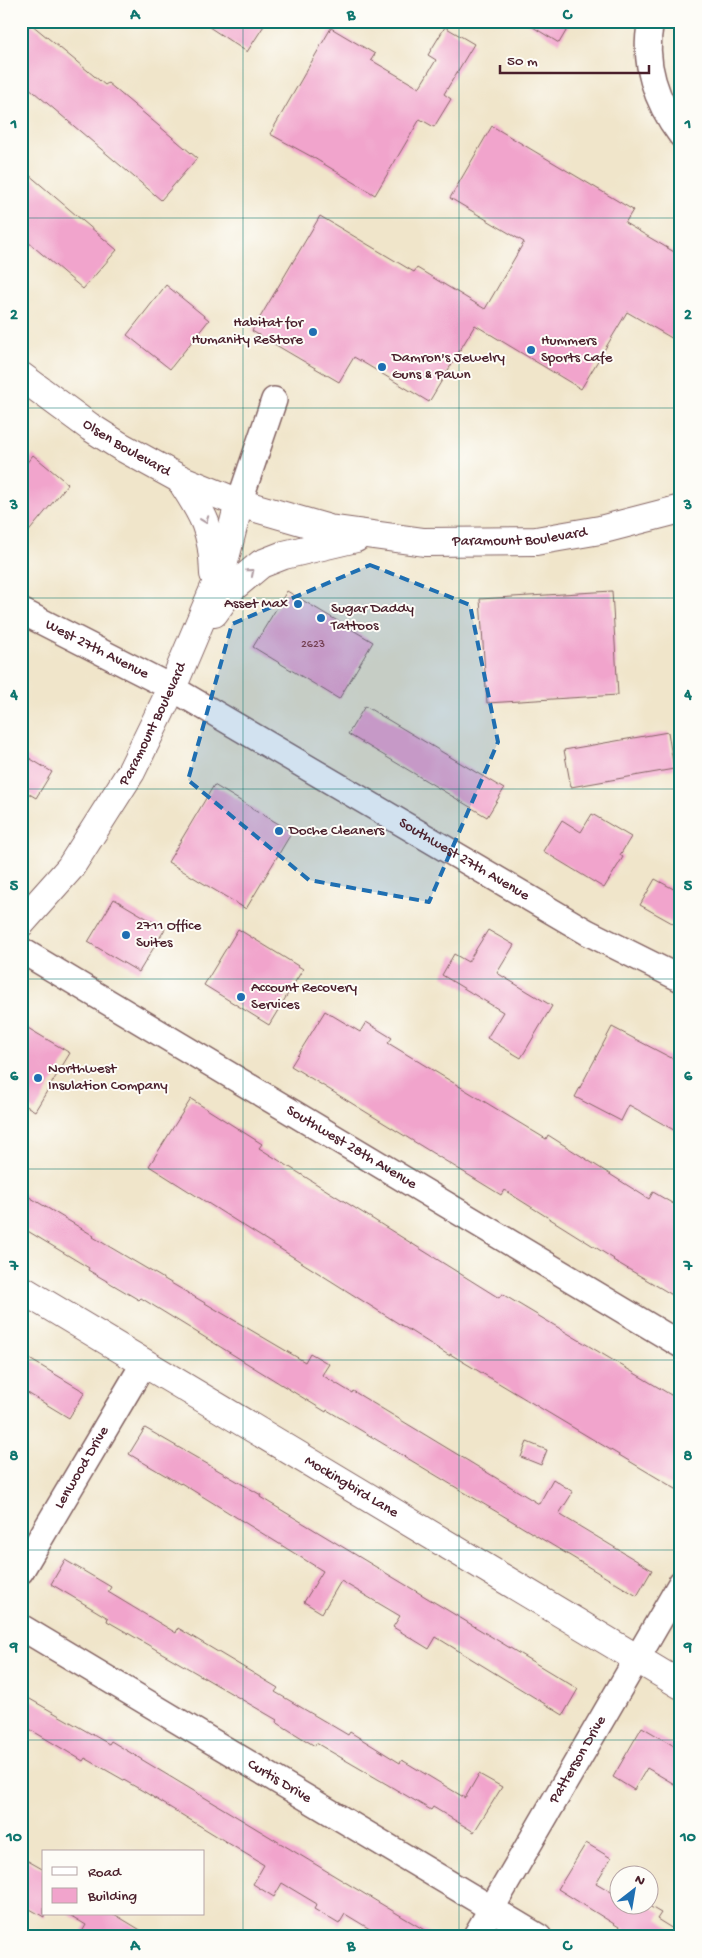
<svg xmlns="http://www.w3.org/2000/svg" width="702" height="1958" font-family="'Gochi Hand',sans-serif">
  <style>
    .building { fill: #f1a4cc }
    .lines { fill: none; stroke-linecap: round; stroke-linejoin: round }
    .minor-casing { stroke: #846463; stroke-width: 28 }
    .major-casing { stroke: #846463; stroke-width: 30 }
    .minor { stroke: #fff; stroke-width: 25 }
    .major { stroke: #fff; stroke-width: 28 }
    .oneway { stroke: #ae9aa0 }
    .marked { fill: #1f6fb2; fill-opacity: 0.2; stroke: #1f6fb2; stroke-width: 4; stroke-dasharray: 10 6; stroke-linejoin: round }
    .grid { fill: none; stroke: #0f766e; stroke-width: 1; stroke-opacity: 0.55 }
    .poi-dot { fill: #1f6fb2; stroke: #fdfcf7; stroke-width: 2 }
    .labels { text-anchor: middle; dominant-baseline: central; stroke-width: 4; stroke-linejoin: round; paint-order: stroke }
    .number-label { font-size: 12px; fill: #744053 }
    .poi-label { font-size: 15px; fill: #4a1f2b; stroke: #fdfcf7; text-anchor: start }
    .street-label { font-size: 15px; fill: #4a1f2b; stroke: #fdfcf7 }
    .neatline { fill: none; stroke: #0f766e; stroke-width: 2 }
    .grid-label { font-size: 16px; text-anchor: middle; font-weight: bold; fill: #0f766e }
  </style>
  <rect width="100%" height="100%" fill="#fdfcf7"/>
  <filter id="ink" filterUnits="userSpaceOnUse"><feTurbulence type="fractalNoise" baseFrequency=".02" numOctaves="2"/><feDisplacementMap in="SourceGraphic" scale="10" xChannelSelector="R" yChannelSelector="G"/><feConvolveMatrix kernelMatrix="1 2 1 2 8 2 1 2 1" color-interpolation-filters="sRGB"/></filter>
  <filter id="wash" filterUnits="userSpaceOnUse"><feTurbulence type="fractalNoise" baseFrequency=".0096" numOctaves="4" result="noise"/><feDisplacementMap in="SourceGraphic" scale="20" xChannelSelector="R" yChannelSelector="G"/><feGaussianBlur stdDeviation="1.12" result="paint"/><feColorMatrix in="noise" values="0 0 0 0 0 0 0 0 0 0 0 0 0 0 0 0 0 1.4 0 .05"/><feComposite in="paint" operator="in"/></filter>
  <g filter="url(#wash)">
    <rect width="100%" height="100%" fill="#f0e5ca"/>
    <g id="blocks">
      <!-- building -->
      <path class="building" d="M200,21H267L247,52Z
        M523,21H572L559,43Z
        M31,24L105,85L108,83L197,158L161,200L21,81V36Z
        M445,27L474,44L444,94L451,99L434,127L420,119L375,195L314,158L270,134L331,28L375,54L371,60L419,88L436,60L428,55Z
        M492,126L633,210L625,223L681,256V331L675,340L627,312L581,389L475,325L429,402L354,357L339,382L252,331L320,216L414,272L417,268L485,309L524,242L450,198Z
        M21,168L117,250L83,289L21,236Z
        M166,285L209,320L170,369L127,335Z
        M33,455L68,484L21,541V470Z
        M287,591L373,642L339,699L253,647Z
        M612,591L618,695L487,703L480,599Z
        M365,706L504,789L487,817L348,734Z
        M668,732L674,769L571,787L564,750Z
        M21,753L52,772L36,798L21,789Z
        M214,785L292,832L246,909L168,862Z
        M592,814L631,837L620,855L623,857L604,888L543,851L562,820L581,832Z
        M655,879L681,893V928L640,905Z
        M114,899L165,929L139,972L88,942Z
        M238,929L303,969L269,1025L204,985Z
        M488,930L514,945L497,973L552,1006L521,1058L487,1038L503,1012L442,975L454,954L468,962Z
        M325,1011L360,1032L366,1022L392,1038L388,1043L546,1139L548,1135L649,1199L653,1192L677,1206L675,1209L681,1213V1300L613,1260L614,1259L504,1190L501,1195L291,1066Z
        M21,1024L70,1053L35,1111L21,1103Z
        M612,1027L681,1063V1134L629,1105L621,1121L575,1097Z
        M191,1099L262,1144L259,1148L499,1298L502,1294L681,1401V1492L450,1354V1356L149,1166Z
        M21,1192L94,1236L93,1237L305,1362L310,1353L329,1364L322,1375L352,1393L353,1391L539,1504L553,1479L573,1492L559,1514L652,1570L637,1596L327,1410L326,1412L141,1298L139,1300L88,1270L89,1268L21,1227Z
        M21,1354L85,1392L69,1418L21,1389Z
        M145,1428L261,1495L260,1497L578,1689L563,1715L436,1637L429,1649L393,1627L400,1616L341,1581L322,1613L304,1602L323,1571L181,1483L180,1484L129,1454Z
        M527,1442L547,1450L541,1465L521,1457Z
        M65,1560L111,1587L108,1592L176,1633L178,1628L278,1688L275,1692L348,1735L350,1732L400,1763L402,1760L465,1798L479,1774L502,1787L474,1832L433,1807L431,1810L316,1743L315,1746L276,1722L277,1720L107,1621L108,1618L51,1584Z
        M21,1694L109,1744L111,1741L436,1937H383L345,1914L339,1924L314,1909L317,1904L282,1883L274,1897L253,1884L264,1865L143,1791L85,1758L83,1761L21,1724Z
        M642,1727L681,1750V1788L647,1768L634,1790L613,1777Z
        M586,1843L611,1858L596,1883L620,1897V1906H649L661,1913L657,1919L681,1934V1937H635L558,1889Z
        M21,1857L44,1870V1917L21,1904Z
        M68,1914H114L152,1937H79L86,1925Z"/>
    </g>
  </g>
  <g filter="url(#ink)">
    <use href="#blocks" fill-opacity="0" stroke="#846463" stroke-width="1"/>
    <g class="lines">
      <defs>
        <g id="minor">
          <path d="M651,21C642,62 656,102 681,135"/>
          <path d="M239,503L274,400"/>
          <path id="s1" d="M21,611L172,688L587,932L681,979"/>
          <path id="s2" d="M21,950L681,1345"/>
          <path id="s3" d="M21,1571L144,1363"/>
          <path id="s4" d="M21,1627L539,1937"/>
          <path id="s5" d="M475,1937L681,1583"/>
        </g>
        <g id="major">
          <path id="s6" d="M21,376L90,427L120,446L180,479L239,503L329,529L424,542L536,541L600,530L681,509"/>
          <path d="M180,479C203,514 213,530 214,574"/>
          <path d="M214,613L232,588L261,564L284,555L356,538"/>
          <path id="s7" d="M21,923L70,868L131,772L172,688L222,570L239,503"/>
          <path id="s8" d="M21,1289L681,1685"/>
        </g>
      </defs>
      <!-- minor casing -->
      <use href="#minor" class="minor-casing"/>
      <!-- major casing -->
      <use href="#major" class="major-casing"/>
      <!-- minor -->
      <use href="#minor" class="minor"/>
      <!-- major -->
      <use href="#major" class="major"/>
    </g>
    <!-- one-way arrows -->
    <defs><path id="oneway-chevron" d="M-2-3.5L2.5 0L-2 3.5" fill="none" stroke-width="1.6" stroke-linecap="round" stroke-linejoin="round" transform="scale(1.25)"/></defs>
    <g class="oneway">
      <use href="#oneway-chevron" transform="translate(205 520) rotate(70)"/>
      <use href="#oneway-chevron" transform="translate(251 572) rotate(-40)"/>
    </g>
  </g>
  <!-- marked area -->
  <path class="marked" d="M370,565L470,605L498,742L429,902L309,880L188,780L232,624Z"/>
  <!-- grid -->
  <path class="grid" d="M243,21V1937M459,21V1937M21,218H681M21,408H681M21,598H681M21,789H681M21,979H681M21,1169H681M21,1360H681M21,1550H681M21,1740H681"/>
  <!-- markers -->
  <g class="poi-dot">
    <circle cx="313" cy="332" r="5"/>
    <circle cx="531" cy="350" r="5"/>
    <circle cx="382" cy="367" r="5"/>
    <circle cx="298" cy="604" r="5"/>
    <circle cx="321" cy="618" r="5"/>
    <circle cx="279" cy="831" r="5"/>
    <circle cx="126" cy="935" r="5"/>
    <circle cx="241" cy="997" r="5"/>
    <circle cx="38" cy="1078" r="5"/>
  </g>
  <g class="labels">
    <!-- number labels -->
    <g class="number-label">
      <text x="313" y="645">2623</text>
    </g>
    <!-- poi labels -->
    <g class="poi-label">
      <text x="303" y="323" text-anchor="end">Habitat for<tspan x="303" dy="17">Humanity ReStore</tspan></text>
      <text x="541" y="341">Hummers<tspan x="541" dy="17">Sports Cafe</tspan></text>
      <text x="392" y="358">Damron's Jewelry<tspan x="392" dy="17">Guns &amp; Pawn</tspan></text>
      <text x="288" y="604" text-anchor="end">Asset Max</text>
      <text x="331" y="609">Sugar Daddy<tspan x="331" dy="17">Tattoos</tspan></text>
      <text x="289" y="831">Doche Cleaners</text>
      <text x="136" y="926">2711 Office<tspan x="136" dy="17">Suites</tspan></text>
      <text x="251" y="988">Account Recovery<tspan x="251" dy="17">Services</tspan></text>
      <text x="48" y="1069">Northwest<tspan x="48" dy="17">Insulation Company</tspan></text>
    </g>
    <!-- street labels -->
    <g class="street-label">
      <text stroke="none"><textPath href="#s6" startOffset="128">Olsen Boulevard</textPath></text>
      <text stroke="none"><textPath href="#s6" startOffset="539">Paramount Boulevard</textPath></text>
      <text stroke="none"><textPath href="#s1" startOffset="85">West 27th Avenue</textPath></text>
      <text stroke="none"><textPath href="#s7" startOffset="240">Paramount Boulevard</textPath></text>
      <text stroke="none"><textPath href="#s1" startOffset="508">Southwest 27th Avenue</textPath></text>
      <text stroke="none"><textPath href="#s2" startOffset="385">Southwest 28th Avenue</textPath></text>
      <text stroke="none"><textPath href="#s3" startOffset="120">Lenwood Drive</textPath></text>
      <text stroke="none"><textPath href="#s8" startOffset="385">Mockingbird Lane</textPath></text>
      <text stroke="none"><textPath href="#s5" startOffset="205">Patterson Drive</textPath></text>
      <text stroke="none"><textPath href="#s4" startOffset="301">Curtis Drive</textPath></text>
    </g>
  </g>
  <!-- margin -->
  <rect width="702" height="1958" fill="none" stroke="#fdfcf7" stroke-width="55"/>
  <!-- legend -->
  <rect x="42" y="1850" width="162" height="65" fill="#fdfcf7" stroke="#b5a4a5"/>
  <rect x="52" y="1867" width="25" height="8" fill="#ffffff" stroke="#b5a4a5"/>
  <text x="88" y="1876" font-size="15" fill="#4a1f2b">Road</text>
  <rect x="52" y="1888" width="25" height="15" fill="#f1a4cc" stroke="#b5a4a5"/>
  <text x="88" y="1900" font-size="15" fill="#4a1f2b">Building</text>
  <!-- north arrow -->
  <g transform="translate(634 1890) rotate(31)"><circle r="24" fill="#fdfcf7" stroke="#b5a4a5"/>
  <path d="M0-4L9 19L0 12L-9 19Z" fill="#1f6fb2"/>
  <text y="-8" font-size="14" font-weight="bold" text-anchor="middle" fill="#4a1f2b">N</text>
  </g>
  <!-- scale -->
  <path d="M500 65v8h149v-8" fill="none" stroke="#4a1f2b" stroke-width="2.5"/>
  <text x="507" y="65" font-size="15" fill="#4a1f2b" stroke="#fdfcf7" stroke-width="4" paint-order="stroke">50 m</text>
  <rect x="28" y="28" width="646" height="1902" class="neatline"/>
  <g class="grid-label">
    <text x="135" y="19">A</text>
    <text x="351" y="19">B</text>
    <text x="567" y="19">C</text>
    <text x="14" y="128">1</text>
    <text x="688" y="128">1</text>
    <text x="14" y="319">2</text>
    <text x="688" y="319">2</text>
    <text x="14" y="509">3</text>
    <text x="688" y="509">3</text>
    <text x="14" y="699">4</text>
    <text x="688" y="699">4</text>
    <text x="14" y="890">5</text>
    <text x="688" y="890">5</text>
    <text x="14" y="1080">6</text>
    <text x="688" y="1080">6</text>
    <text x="14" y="1270">7</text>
    <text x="688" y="1270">7</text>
    <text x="14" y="1460">8</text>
    <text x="688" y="1460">8</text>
    <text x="14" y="1651">9</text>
    <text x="688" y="1651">9</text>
    <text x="14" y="1841">10</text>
    <text x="688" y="1841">10</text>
    <text x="135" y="1950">A</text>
    <text x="351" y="1950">B</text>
    <text x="567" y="1950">C</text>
  </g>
</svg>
